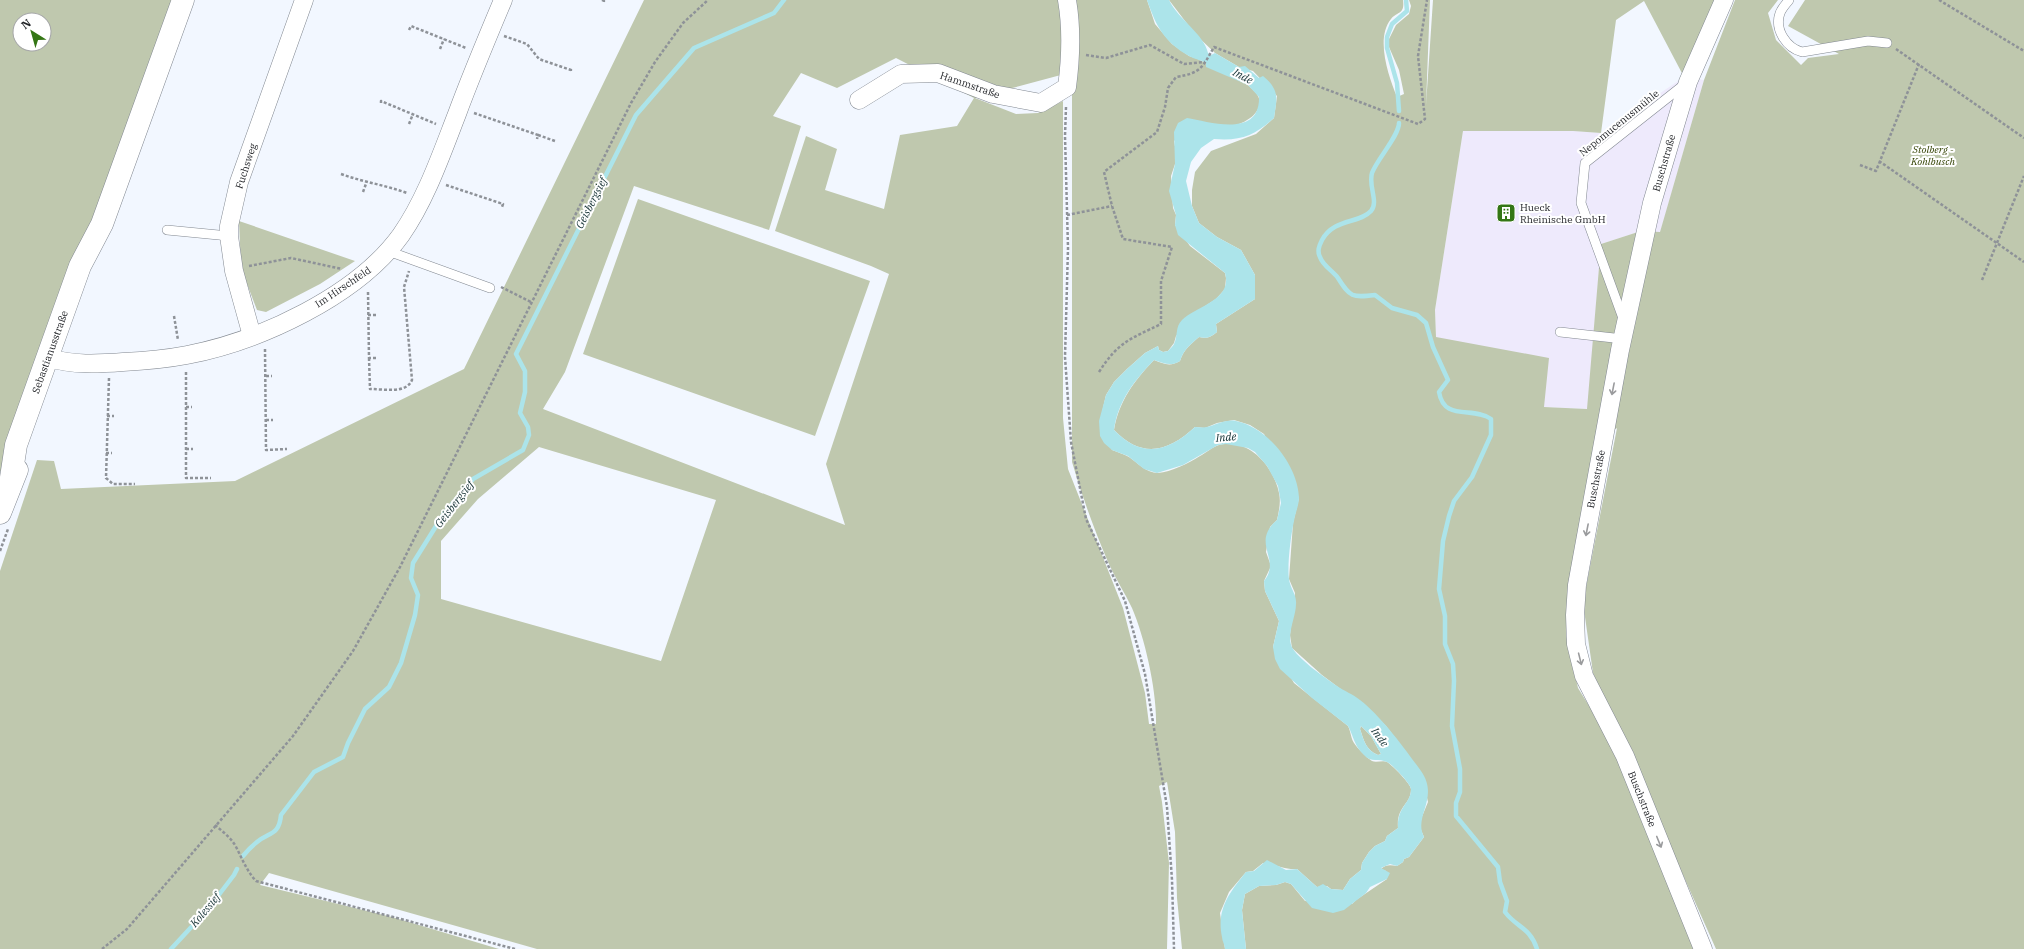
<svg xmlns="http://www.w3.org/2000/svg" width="2024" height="949" font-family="'IBM Plex Serif',serif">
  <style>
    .industrial { fill: #eeeafc }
    .green { fill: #bfc8ae; fill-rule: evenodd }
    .water { fill: #ace4ea; fill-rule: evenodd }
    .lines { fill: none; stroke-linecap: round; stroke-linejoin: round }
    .stream { stroke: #ace4ea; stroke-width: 4.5 }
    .service-casing { stroke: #828891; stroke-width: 10 }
    .minor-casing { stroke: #828891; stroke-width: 19 }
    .secondary-casing { stroke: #828891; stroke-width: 23 }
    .path { stroke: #8e9298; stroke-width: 2.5; stroke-dasharray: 3 2; stroke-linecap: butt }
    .service { stroke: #fff; stroke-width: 9 }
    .minor { stroke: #fff; stroke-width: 18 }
    .secondary { stroke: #fff; stroke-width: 22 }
    .oneway { stroke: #9a9b9d }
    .labels { text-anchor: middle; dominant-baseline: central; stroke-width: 4; stroke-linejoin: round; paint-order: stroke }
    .street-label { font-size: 10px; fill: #1f2125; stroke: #fff }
    .park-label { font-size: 10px; font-style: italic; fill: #324100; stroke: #fff }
    .poi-label { font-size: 10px; fill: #1f2125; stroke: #fff; text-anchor: start }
    .water-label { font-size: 11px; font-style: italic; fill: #122f32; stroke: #fff }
  </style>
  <rect width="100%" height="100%" fill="#f2f7ff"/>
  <!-- industrial -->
  <path class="industrial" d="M1684,77L1704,80L1660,233L1641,231L1601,244L1588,409L1544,407L1436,337L1435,310L1463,131H1573L1601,133Z"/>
  <!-- green -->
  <path class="green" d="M0,0H172L0,473ZM20,20H44V44H20Z
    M644,0H1147L1155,24L1172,44L1189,56L1198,59L1248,85C1251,88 1256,92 1258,96C1265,110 1248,122 1236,125C1224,127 1207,125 1196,120L1174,141L1176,152L1175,164L1171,176L1173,208L1176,215L1175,225L1190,246L1225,273L1226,278L1225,289L1216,299L1199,310L1176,336L1174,343L1168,351L1163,352L1159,350L1158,346L1145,353L1127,369L1114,382L1106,395L1100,421L1112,450C1117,452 1124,454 1129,457C1138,463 1146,473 1158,473C1171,472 1189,463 1200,456C1206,453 1212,447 1219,445C1249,437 1274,467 1279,493C1281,502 1279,511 1277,520L1270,527L1266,552L1271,566L1264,581L1265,591L1279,621L1273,647L1294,683L1348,726C1351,732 1351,739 1354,743C1357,748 1367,758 1372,761C1376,763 1383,760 1387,762C1392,765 1411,784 1411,789C1411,805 1396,806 1398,828L1387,836L1385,841L1375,846L1369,852L1362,863L1361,870L1350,879L1343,890L1331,889L1327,886L1317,887L1297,869C1284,870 1276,864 1263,863L1253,871L1246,872L1229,892L1220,913L1225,949H1182L1177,898L1175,832L1167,782L1159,786L1162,802L1169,863L1167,949H537L269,873L260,885L392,917L499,949H0V571L37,460L54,461L61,489L235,481L464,369ZM896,58L974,98L957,126L900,135L884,209L825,190L837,149L806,136L775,231L871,266L889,274L826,464L845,525L543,409L565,372L634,186L769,230L801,126L773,116L801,73L837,88ZM1072,72V462C1082,496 1094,529 1108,562C1115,578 1125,593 1132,608C1145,638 1157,692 1156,724H1149L1145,693L1123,608L1068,469L1063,418V101L1038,113L1016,114L975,98ZM539,447L716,500L661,661L441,599V541L478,499Z
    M1169,0H1403C1405,15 1397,11 1391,19C1375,39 1389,77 1397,97L1404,94L1399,70L1389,47V39L1396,25L1409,14L1411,6L1409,0H1430L1426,105L1433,0H1719L1684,77L1644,1L1616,20L1601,133L1573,131H1463L1435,310L1436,337L1549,358L1544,407L1587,409L1601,244L1641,231L1660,232L1704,80L1735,0H1778L1768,13L1776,40L1801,65L1808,58L1839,54L1788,26L1805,0H2024V949H1716L1593,673L1583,603L1617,428L1597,442L1574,552L1566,635L1578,688L1620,756L1694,949H1246L1242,910L1245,894L1259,886L1276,885L1285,882L1291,884L1305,901L1352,904L1356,900L1387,879L1386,871L1381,869C1386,864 1391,865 1397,866L1403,862L1404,859L1409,857L1424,837L1421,830V819L1428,802L1421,772L1386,726L1375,715L1322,675L1292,648L1290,635L1295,593L1289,579L1293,523L1299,498L1264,434L1250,425L1234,420L1217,423L1205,428L1195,427C1168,452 1142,459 1114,430C1119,401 1134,381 1154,360C1164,364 1170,367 1180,361C1184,349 1190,345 1199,337C1207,339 1211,337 1217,332L1216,324L1255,299V275L1241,250L1217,237L1199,223L1192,206V190L1195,172L1211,151L1256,134L1274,118L1277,96L1253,71L1239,67L1215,53L1195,34Z
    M638,199L870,281L815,436L583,354Z
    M239,221L355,261L320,284L266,312L257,310L241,268Z
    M1361,726L1371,736L1381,754L1378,755C1366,750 1364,741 1360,729Z"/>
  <!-- water -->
  <path class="water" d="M1147,0H1169C1178,19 1204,34 1208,53L1211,55L1215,53L1239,67L1245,66L1259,78L1263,76C1280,90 1277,99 1274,118C1254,136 1241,141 1214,139L1201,148L1191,162L1186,181L1192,206L1199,223L1217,237L1241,250L1255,275V299L1216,324L1217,332C1211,337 1207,339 1199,337C1190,345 1184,349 1180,361C1170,367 1164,363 1154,360C1134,381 1118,401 1114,430C1142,459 1168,452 1195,427C1199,427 1203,428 1207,427C1216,425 1226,419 1236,421C1267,427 1298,465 1299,498C1299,505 1295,514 1294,521C1291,534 1287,566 1289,579C1290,588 1297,595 1296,604C1296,618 1285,636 1293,649C1301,661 1324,677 1337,686C1344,691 1353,694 1360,700C1381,716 1405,749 1421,771C1440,798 1413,816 1424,837L1409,857L1404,859L1403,862L1397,866L1390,864L1381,868L1390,873L1387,879L1370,887L1366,893L1344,910L1333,913L1312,908L1291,884L1285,882L1276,885L1259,886L1245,894L1242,910L1246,949H1225C1225,945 1222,941 1222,937C1216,909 1230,892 1246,872L1254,871L1267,860L1286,870L1297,869L1317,887L1323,884L1331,889L1343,890L1350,879L1361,870L1362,863L1369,852L1375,846L1385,841L1387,836L1398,828C1397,806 1411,804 1411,789C1411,784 1392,764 1387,762C1379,758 1371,763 1364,755C1354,746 1354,737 1348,726L1312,698L1280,669L1275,659L1273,647L1279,621L1265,591L1264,581C1282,559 1250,543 1277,520L1281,503L1278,486L1267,466L1255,452L1248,448L1226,444L1218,445L1183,465L1157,473L1144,469L1128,456L1112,450L1104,443L1100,436L1099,421L1106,395L1114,382L1127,369L1145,353L1158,346L1159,350L1163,352L1168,351C1170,349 1173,346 1174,344C1178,336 1175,327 1182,320C1196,306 1233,300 1225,273L1178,235L1175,225L1176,215L1169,191L1175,164L1174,132L1178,123L1187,118C1210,122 1260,138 1259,97L1248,85L1206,67V63C1201,60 1194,59 1189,56C1164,42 1156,26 1147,0ZM1361,726L1371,736L1381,754L1378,755C1366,750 1364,741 1360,729Z"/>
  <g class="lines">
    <!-- stream -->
    <path class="stream" d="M1399,111L1397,83L1387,48V37L1392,24L1407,11L1406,0
      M1399,123C1399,136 1377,159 1372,173C1368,186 1379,202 1371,211C1359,224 1334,218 1322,240C1319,246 1317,251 1320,257C1323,266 1333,271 1338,278C1350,297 1352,298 1375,295L1392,308L1417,315L1426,323L1433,347L1448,380L1439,392C1444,422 1473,406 1491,419V435L1472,477L1454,501L1449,516L1443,541L1439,589L1445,616V644L1453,664L1454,681L1452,726L1460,769V792L1456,803V816L1498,867L1500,882L1507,901L1505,912C1517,928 1530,927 1537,949
      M243,856C247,851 252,846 257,842C269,832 279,836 281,815L314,772L343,757L348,743L365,709L389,687L401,663L415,615L418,595L411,578L413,563L443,515L473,479L523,450L529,435L528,427L520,413L525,392V371L516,354L636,115L694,48L774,13L784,0
      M171,949L208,909L234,875L237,869"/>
    <defs>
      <path id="service" d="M1789,0C1786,4 1782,8 1780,13C1774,30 1787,48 1802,52L1868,41L1887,43
        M167,230L229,236
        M388,251L490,288
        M1624,321L1581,203L1585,163L1685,84
        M1560,332L1623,339"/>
      <path id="minor" d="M859,100L901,74L938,73L993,94L1041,103L1067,87C1071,57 1072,29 1067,0
        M252,336L234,271L229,236V226L239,182L304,0
        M49,358C73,365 97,364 123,362C144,361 166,359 187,355C260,341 357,296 401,235C426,199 441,155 457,114C471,76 487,38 503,0
        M1703,949L1625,756L1584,676L1576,644L1575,615L1577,585L1620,350L1652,203L1688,82L1724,0"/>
      <path id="secondary" d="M10,484L16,445L80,266L102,224L183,0
        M0,513L17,470"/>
    </defs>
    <!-- service casing -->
    <use href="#service" class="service-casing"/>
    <!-- minor casing -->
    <use href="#minor" class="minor-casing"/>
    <!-- secondary casing -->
    <use href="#secondary" class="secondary-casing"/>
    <!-- path -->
    <path class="path" d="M602,0L604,1L603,3
      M1939,0L2024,51
      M409,30L411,26L466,48
      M504,36L527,44L539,59L571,70L570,72
      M440,49L444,39
      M1896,49L2024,138
      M1086,55L1106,58L1150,45L1184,64L1205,62
      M381,103V101L436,124
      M1066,107L1065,136L1068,248L1065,357L1071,442L1086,519L1125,601L1145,674L1167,807L1172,880L1174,949
      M474,113L538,135L537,139
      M409,124L413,114
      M538,135L555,141
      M1879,161L2024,262
      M1860,165L1876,171L1919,64
      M341,174C363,182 385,185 407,193
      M446,185L503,204L502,207
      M363,192L367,181
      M1067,215L1112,206
      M249,266L291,258L342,269
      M1982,280L2024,176
      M501,287L531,302
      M368,292L369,358H377
      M368,315H377
      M174,316L178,340
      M265,349L266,450L287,449
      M369,358L370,389C384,389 406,394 412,380L404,287L409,271
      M186,372V478H211
      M1099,372C1118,342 1130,339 1161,324V281L1172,247L1123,239L1112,206L1104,172L1157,132L1165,107L1168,88L1176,77C1201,73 1202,68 1214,47L1418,124L1425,119L1418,56L1427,0
      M266,376H272
      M109,378L106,478L113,484H135
      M186,407H192
      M107,416H114
      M266,420H273
      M186,449H193
      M106,453H112
      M0,551L8,529
      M215,825C222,831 230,837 235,845C242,858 246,870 256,881L515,949
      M102,949L127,929L293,736L353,651L400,567L631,103L655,62L683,23L708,0"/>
    <!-- service -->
    <use href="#service" class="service"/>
    <!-- minor -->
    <use href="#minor" class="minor"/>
    <!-- secondary -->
    <use href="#secondary" class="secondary"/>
  </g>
  <!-- one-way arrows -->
  <defs><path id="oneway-shaft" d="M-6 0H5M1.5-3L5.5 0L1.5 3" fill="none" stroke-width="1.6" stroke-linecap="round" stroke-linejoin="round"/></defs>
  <g class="oneway">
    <use href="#oneway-shaft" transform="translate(1613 389) rotate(101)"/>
    <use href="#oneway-shaft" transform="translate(1587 530) rotate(101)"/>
    <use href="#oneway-shaft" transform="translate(1580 659) rotate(76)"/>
    <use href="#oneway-shaft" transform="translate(1659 842) rotate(68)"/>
  </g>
  <!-- icons -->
  <defs>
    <symbol id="building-square" viewBox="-11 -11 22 22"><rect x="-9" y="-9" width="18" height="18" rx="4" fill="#347615" stroke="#fff"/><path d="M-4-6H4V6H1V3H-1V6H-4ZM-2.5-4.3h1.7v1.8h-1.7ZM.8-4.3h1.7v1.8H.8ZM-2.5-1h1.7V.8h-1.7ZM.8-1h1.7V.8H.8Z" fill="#fff"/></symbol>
  </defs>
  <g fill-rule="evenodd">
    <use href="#building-square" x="1495" y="202" width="22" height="22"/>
  </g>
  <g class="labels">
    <!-- street labels -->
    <g class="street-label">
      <text transform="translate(970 85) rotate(19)">Hammstraße</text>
      <text transform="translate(1619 123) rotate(-39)">Nepomucenusmühle</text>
      <text transform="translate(1664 163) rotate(-74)">Buschstraße</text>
      <text transform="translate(246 166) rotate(-72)">Fuchsweg</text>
      <text transform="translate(343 287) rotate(-34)">Im Hirschfeld</text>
      <text transform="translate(50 352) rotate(-70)">Sebastianusstraße</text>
      <text transform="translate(1596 479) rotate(-79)">Buschstraße</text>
      <text transform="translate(1642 799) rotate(68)">Buschstraße</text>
    </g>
    <!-- park labels -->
    <g class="park-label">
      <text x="1933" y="149">Stolberg -<tspan x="1933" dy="12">Kohlbusch</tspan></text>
    </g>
    <!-- poi labels -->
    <g class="poi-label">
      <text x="1520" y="207">Hueck<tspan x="1520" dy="12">Rheinische GmbH</tspan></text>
    </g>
    <!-- water labels -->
    <g class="water-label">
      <text transform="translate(1243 76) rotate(28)">Inde</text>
      <text transform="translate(591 203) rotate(-63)">Geisbergsief</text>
      <text transform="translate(1226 437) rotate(-5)">Inde</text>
      <text transform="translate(454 504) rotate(-52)">Geisbergsief</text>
      <text transform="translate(1380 737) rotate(54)">Inde</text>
      <text transform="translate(205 910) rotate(-50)">Kolessief</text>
    </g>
  </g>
  <!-- north arrow -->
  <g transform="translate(32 32) rotate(323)"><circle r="19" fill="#ffffff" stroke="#a5a6a8"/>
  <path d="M0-3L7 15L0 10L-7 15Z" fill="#347615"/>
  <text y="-6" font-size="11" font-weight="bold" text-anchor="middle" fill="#1f2125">N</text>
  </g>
</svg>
